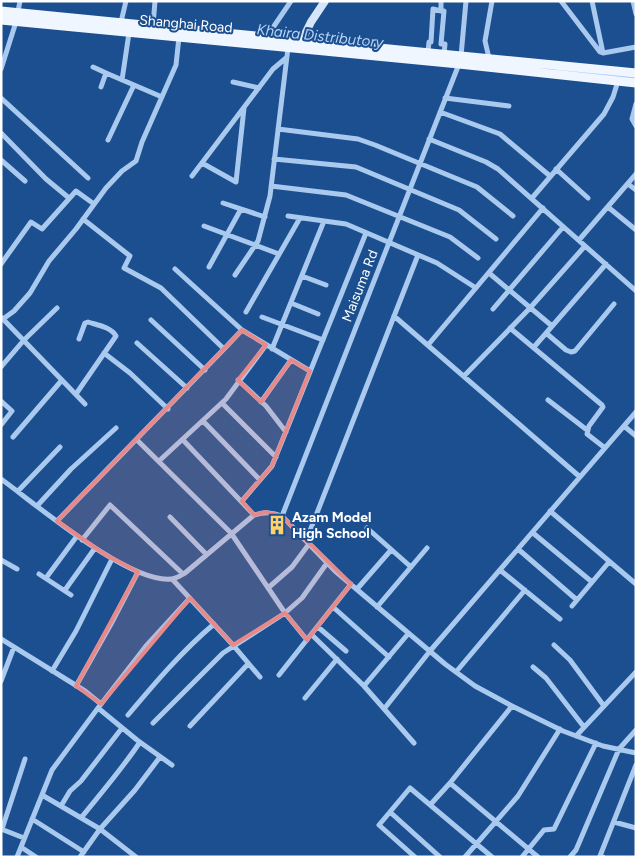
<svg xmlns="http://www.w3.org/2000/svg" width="637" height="858" font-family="Figtree,sans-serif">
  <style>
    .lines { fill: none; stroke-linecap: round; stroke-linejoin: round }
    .stream { stroke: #9cc4f0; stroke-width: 2 }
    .street { stroke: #a9c9ee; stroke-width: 5 }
    .secondary { stroke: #d6e6fa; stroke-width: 8 }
    .primary { stroke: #f0f6ff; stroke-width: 9 }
    .marked { fill: #e88989; fill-opacity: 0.2; stroke: #e88989; stroke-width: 4; stroke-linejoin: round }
    .labels { text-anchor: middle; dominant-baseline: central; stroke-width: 4; stroke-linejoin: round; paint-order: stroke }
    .street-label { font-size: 14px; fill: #fff; stroke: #1b4f8f }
    .poi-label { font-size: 14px; font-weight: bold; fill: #fff; stroke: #1b4f8f; text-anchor: start }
    .water-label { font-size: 15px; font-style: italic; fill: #b5d3f5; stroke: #1b4f8f }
  </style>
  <rect width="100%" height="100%" fill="#1b4f8f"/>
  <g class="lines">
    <!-- stream -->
    <path class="stream" d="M1,15L24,18
      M556,70L636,78"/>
    <!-- street -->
    <path class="street" d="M441,1V11H444L441,44H445L444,54
      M561,1L600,52L603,53
      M592,1L603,53
      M633,1L636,14
      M121,22L126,1
      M153,26L155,1
      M270,37V32L291,1
      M428,52L429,42H431L433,9L441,11
      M603,53L636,47
      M461,56L466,1
      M489,58L485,41L492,1
      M93,67L106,73
      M1,69L16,22L20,1
      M122,80L129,33
      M233,82L259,88
      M101,87L106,73L162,97
      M1,98L88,178
      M445,98L509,106
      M636,104L632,119L636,126
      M440,112L500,134L550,176
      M278,129L358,139L375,145L477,187L513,216
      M1,133L46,179L69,198
      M429,139L486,162L498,169L636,291
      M108,140L134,85
      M274,159L356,167L459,210L496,239
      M1,160L25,181
      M202,163L236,182L244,108
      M556,169L588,198
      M192,176L273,69L286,58
      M628,184L636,190
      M271,186L346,195L450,237L478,258
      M532,198L604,114L613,97L618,81
      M223,203L265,217
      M608,207L636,230
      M288,216L346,224L437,263L476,288
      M83,219L130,256L124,268L161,288L224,349L242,330
      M204,226L279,254
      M579,240L636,174
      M1,264L31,222L42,229L76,191L94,204
      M209,267L241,209
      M175,269L242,330L310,371
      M489,273L552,326
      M235,275L258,241L270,196L288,48
      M302,276L326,285
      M291,303L318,314
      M493,309L563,227
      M246,312L300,218
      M394,316L580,477
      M262,317L323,340
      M2,318L85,404
      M3,319L14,311L30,293L49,261L76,229L106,188L122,171L136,161L142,142L176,65L179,37
      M151,320L205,370
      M510,328L602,405L603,407L589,426L587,434L605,448
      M546,333L566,350L571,352L575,351L614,304
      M137,343L187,388
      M428,345L543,208
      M534,347L606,264
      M272,349L324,221
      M104,353L130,373L168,409
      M1,367L24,340L57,308
      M464,376L530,308L585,246
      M238,380L266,406L286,432
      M76,394L116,336C111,327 97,325 88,322L85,323L79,339
      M548,400L587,430
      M1,401L12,411L1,425
      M261,402L291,360
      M222,403L276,457
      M203,421L260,480
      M624,426L636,436
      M13,437L62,380
      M137,440L231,533L285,613L307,640
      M183,440L254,515
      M159,461L226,399L266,345
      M1,479C37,505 128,583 171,579C176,579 181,575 185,573L254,515C265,512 272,512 282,516L335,571L445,664L475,686L512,706L563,731L603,746L636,753
      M18,491L60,447
      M242,501L272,466L366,233
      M37,506L71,469L116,428
      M550,511L636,584
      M282,516L459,64
      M170,517L206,554
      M57,521L224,349
      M367,528L411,567
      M533,533L592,582
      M82,540L110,505L183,574
      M306,541L418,255
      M518,549L577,600
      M1,560L17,569
      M500,570L560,619
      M39,574L71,595
      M46,578L77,536
      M173,580L233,645L260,677
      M268,588L292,567L309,544
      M357,589L391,550
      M65,590L95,548
      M572,606L609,562
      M333,607L389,657
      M377,607L427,548
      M318,627L346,651
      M312,635L364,686L414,743
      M1,639L85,691L101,704
      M554,645L570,660L604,706
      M533,667L546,678L584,727
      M52,671L76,631L112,559
      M456,672L525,590
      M279,675L351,584
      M1,681L14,647
      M76,686L111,624L138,572
      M364,686L408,634
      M305,698L337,659
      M98,708L137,740L172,765
      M384,709L430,651L636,412
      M128,715C155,683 182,651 214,624
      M153,723L223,653L285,613L302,598L327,563
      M190,726L248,664
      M576,736L636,672
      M450,783L538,857
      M42,795L100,829L80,857
      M430,805L450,783L512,706
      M61,806L70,791L81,781L122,728
      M390,812L440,857
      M81,818C101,793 122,769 140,742
      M32,819L84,852
      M614,822L636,828
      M1,829L24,838
      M2,829L25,759
      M17,857L21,847
      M36,857L21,847L52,770L98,708L146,646L190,598
      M136,857L100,829L135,790L160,757
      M415,857L379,825L410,788L492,857
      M465,857L518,796L560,729
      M522,857L544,830L554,829L596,743
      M570,857L576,850L619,749L636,730
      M603,857L600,856L636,765"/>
    <!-- secondary -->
    <path class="secondary" d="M300,44L311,22L325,1"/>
    <!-- primary -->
    <path class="primary" d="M1,11L636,73
      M1,20L459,64L636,83"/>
  </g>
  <!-- marked area -->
  <path class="marked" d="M242,330L266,345L238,380L261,402L291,360L310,371L272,466L242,501L254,515L265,512L282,516L351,584L307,640L285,613L233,645L190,598L101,704L76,686L138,572L104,554L57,521Z"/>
  <!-- icons -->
  <defs>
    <symbol id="building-bare" viewBox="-9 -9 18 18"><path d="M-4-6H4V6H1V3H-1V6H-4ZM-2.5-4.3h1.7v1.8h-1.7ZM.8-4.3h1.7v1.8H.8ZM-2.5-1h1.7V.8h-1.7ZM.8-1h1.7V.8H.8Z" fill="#ffd166" stroke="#1b4f8f" stroke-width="2.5" paint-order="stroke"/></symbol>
  </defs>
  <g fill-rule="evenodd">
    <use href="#building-bare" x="263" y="511" width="28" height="28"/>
  </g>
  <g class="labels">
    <!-- street labels -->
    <g class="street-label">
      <text transform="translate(186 24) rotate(5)">Shanghai Road</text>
      <text transform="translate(360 286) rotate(-69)">Maisuma Rd</text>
    </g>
    <!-- poi labels -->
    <g class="poi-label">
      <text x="292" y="517">Azam Model<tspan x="292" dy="16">High School</tspan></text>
    </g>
    <!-- water labels -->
    <g class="water-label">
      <text transform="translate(320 36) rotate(6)">Khaira Distributory</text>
    </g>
  </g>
  <!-- border -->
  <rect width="637" height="858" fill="none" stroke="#ffffff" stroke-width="5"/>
</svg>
